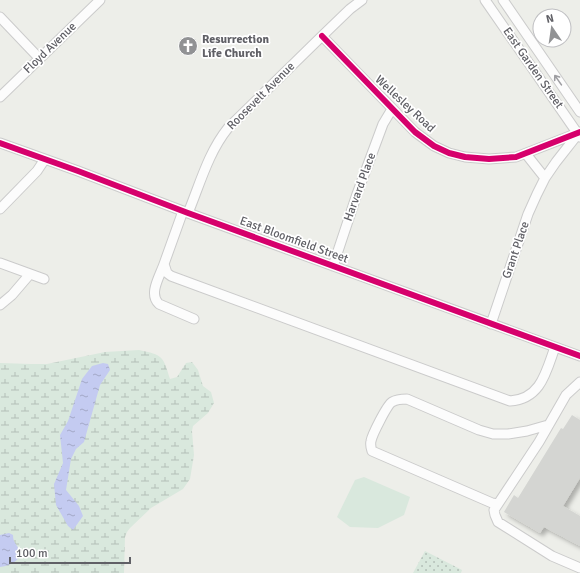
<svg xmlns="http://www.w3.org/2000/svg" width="580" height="573" font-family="Signika,sans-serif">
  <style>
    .grass { fill: #d9e8dd }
    .wetland { fill: url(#wetland-marsh) }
    .park { fill: url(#park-dots) }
    .water { fill: url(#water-ripples) }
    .building { fill: #d4d5d2; filter: url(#shadow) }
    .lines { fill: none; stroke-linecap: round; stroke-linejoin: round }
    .minor-casing { stroke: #cbcbcb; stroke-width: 11 }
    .minor { stroke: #fcfcfc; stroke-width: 9 }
    .cycleway-casing { stroke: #fff; stroke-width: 8 }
    .cycleway { stroke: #d6006c; stroke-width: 6 }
    .oneway { stroke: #9e9ea2 }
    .labels { text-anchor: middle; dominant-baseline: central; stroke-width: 3.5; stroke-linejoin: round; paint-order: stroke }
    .poi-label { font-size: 12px; font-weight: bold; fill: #606066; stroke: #fff; text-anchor: start }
    .street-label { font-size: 12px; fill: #606066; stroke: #fff }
  </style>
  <defs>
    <pattern id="wetland-marsh" width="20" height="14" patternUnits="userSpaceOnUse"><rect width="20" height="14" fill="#d9e8dd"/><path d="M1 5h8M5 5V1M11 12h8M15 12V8" fill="none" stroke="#b3bfb7"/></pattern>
    <pattern id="park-dots" width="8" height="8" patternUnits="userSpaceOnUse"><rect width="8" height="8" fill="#d9e8dd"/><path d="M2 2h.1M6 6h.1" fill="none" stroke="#b3bfb7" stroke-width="1.8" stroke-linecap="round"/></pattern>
    <pattern id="water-ripples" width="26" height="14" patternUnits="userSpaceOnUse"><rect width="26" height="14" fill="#c4cbf1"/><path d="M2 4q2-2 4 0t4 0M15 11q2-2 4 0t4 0" fill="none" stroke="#a3a8c7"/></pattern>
    <filter id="shadow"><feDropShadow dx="3.5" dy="3.5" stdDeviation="2" flood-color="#0004"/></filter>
  </defs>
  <rect width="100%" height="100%" fill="#edeee9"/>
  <!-- grass -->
  <path class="grass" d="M364,477L410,497L404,515L378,528L350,527L337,517L355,480Z"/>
  <!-- wetland -->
  <path class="wetland" d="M139,350C163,355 163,356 170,379L177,377L186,363L192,362L198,370L203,386L211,392L214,403L208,413L193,426L192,431L194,455L190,479L183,489L151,508L130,528L127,532L125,537L124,573H0V363L31,364H47L105,352Z"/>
  <!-- park -->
  <path class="park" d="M425,551L462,570L461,573H413Z"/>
  <!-- water -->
  <path class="water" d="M103,363L108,364L110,370L100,385L84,442L76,449L71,459L66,490L79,506L83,516L73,530L68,526L56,505L54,484L63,463L60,435L68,421L82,379L92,366Z
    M9,533L13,535C13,543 17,544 19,550C23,561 8,566 0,567V535Z"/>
  <!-- building -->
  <path class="building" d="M572,415L580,420V478L563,506L580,516V546L544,527L540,533L504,512L514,495L518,498L561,428L563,429Z"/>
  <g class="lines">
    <defs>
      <path id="minor" d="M485,0L580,137
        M503,0L580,112
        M0,17L39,58
        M322,36L415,132L434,146L449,153L465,157L489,159L516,157L580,132
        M0,97L100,0
        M0,143L78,171L188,213L580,356
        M526,154L545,178
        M0,209L37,171L45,159
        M183,211L164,264L167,273L171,276L510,401C541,399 546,372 555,347
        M188,213C200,184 208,153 228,128L322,36L350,9L362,0
        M0,263L44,279
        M164,264C160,276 148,294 159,304L194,319
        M333,266L357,194L383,124L392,109
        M0,305L12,295L30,274
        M491,324L528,214L537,194L545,178L556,162L578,134
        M580,382L566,395L539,442L494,510L495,515L498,522L552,556L580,568
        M498,504L492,503L372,451C371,448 370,445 371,441C372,435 387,405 392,402C397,399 402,399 407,399L479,430L493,434H508L527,431L548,425"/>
    </defs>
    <!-- minor casing -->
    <use href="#minor" class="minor-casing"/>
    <!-- minor -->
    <use href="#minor" class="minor"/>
    <defs>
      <path id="cycleway" d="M322,36L415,132L434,146L449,153L465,157L489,159L516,157L580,132
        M0,143L78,171L188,213L580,356"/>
    </defs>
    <!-- cycleway casing -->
    <use href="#cycleway" class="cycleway-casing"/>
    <!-- cycleway -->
    <use href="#cycleway" class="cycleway"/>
  </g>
  <!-- one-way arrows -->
  <defs><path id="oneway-shaft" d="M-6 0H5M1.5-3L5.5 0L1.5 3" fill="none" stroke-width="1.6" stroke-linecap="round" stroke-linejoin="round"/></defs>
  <use class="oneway" href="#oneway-shaft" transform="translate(558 80) rotate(-125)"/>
  <!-- icons -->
  <defs>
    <symbol id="church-disc" viewBox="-11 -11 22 22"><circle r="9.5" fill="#919294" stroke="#fff"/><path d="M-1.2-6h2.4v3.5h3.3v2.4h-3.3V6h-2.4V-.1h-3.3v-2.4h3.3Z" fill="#fff"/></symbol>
  </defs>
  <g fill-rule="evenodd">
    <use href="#church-disc" x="177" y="35" width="22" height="22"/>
  </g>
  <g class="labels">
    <!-- poi labels -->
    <g class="poi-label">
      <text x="202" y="39">Resurrection<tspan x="202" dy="14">Life Church</tspan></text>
    </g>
    <!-- street labels -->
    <g class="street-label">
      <text transform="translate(50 48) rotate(-44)">Floyd Avenue</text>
      <text transform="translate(533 68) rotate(55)">East Garden Street</text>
      <text transform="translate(261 96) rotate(-45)">Roosevelt Avenue</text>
      <text transform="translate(405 104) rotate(43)">Wellesley Road</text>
      <text transform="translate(360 187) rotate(-70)">Harvard Place</text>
      <text transform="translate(294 240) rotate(20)">East Bloomfield Street</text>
      <text transform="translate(516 250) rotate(-71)">Grant Place</text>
    </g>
  </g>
  <!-- north arrow -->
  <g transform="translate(552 28) rotate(347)"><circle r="19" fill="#ffffff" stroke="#bfbfc2"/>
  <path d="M0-3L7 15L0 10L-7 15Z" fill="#919294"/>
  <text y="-6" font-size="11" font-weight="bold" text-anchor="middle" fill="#606066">N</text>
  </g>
  <!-- scale -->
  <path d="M10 557v6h120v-6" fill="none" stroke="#606066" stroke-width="2"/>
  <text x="16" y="557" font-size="12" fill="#606066" stroke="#ffffff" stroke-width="3" paint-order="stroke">100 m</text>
</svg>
